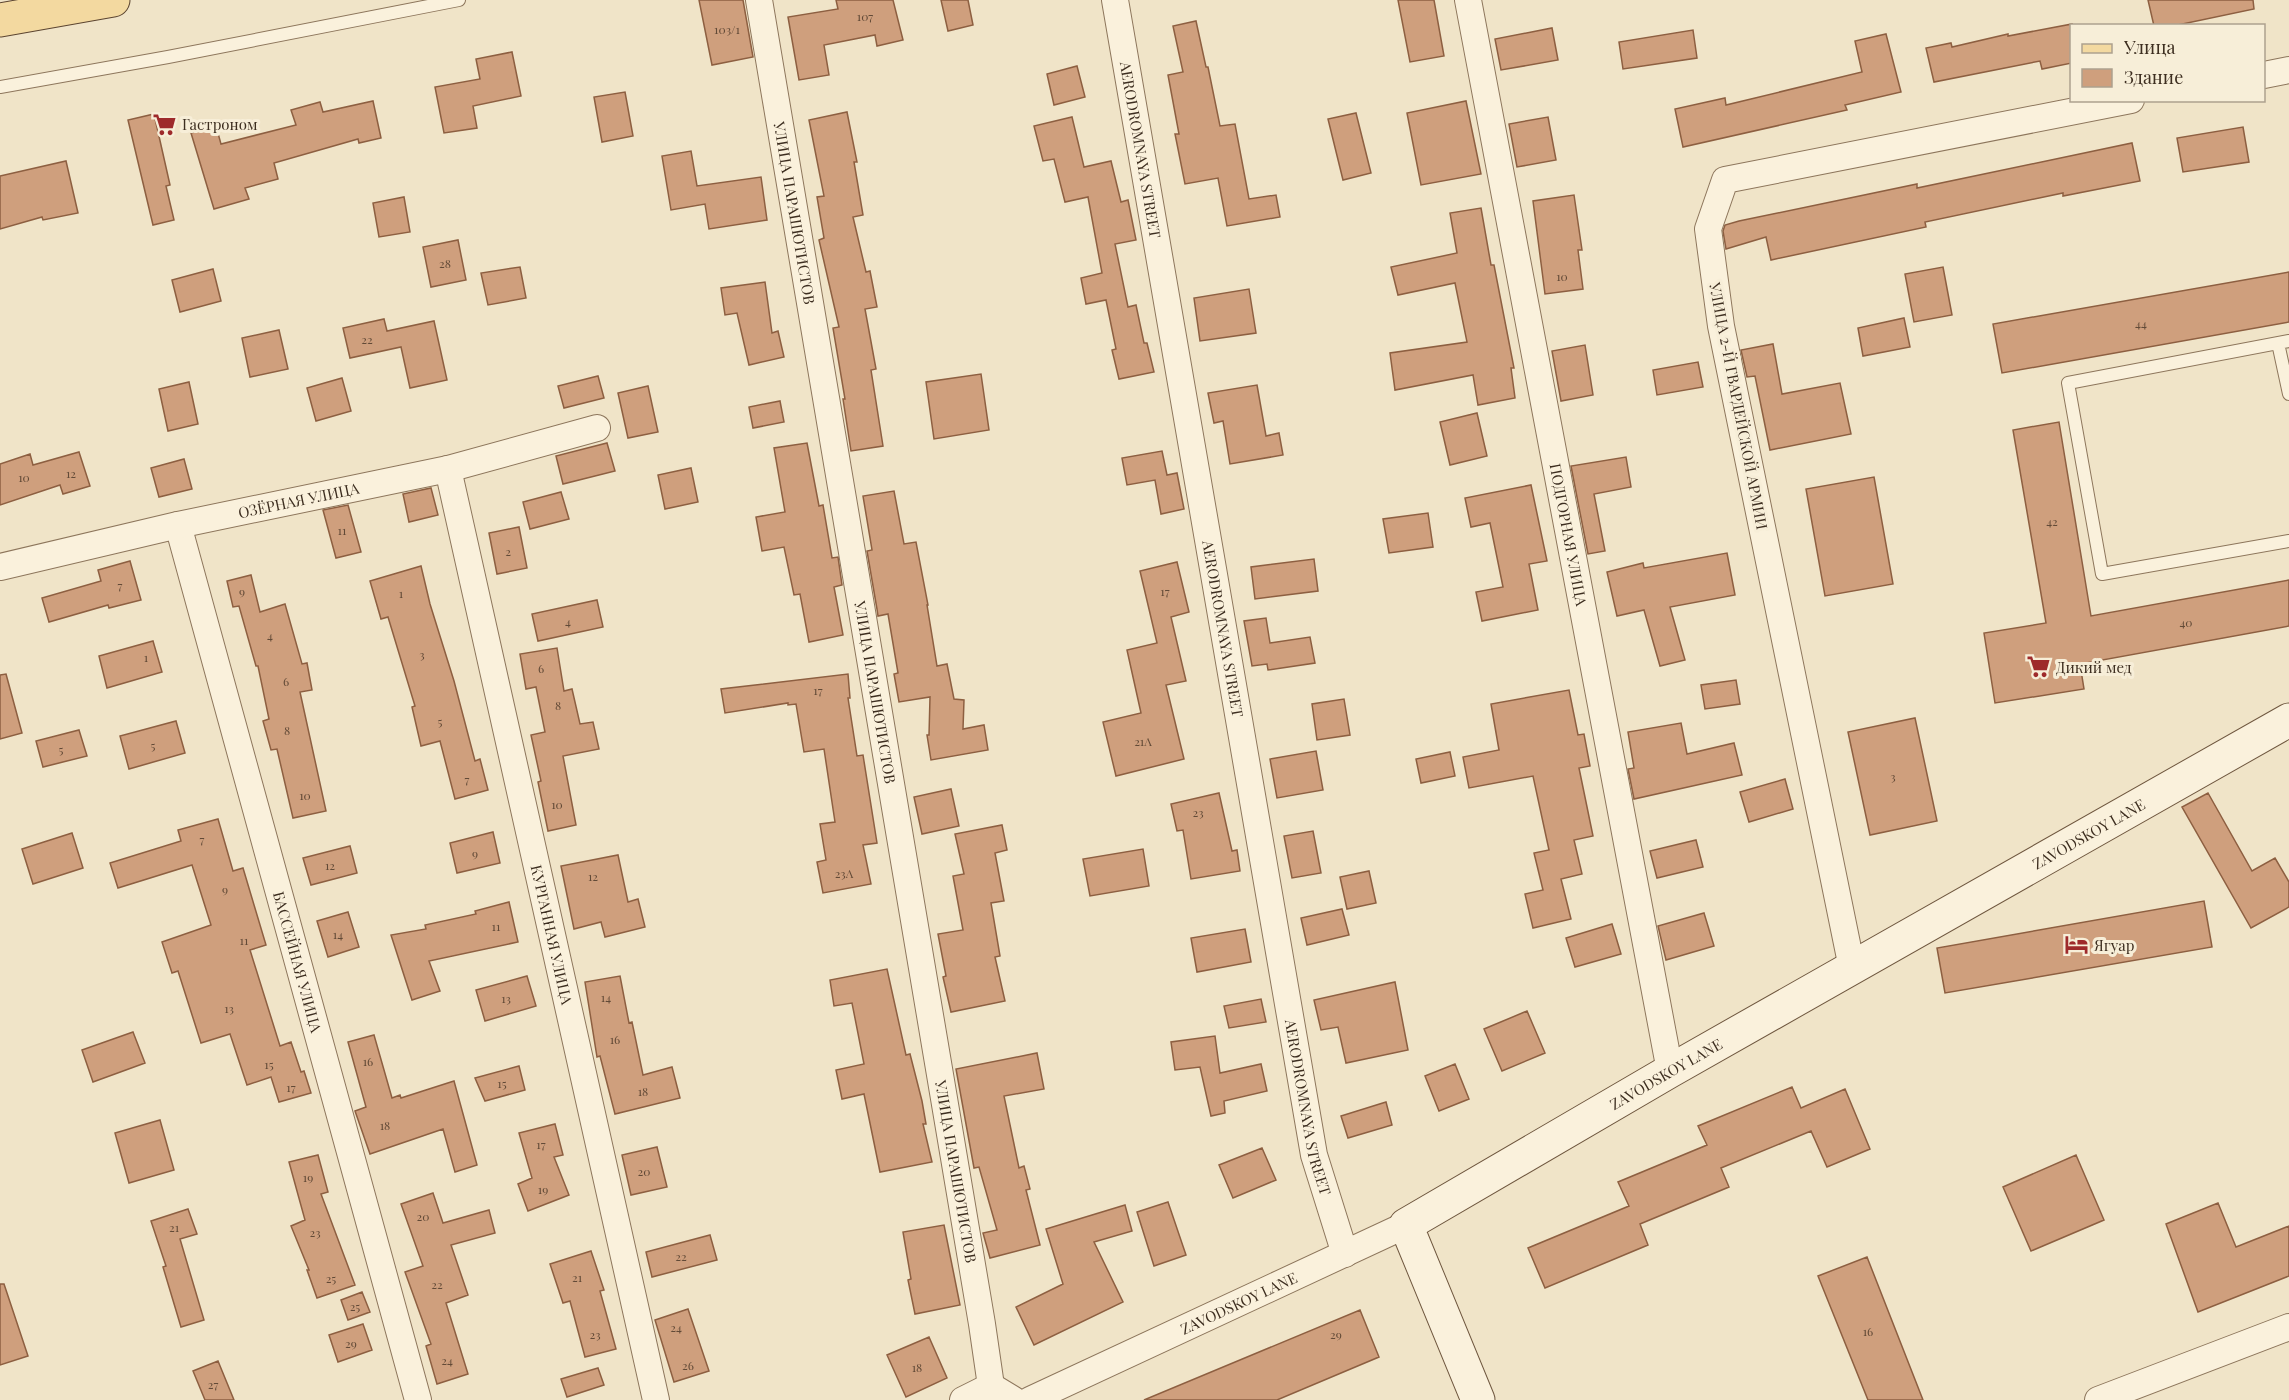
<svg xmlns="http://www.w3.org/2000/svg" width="2289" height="1400" font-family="'Playfair Display',serif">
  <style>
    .building { fill: #cf9f7d; stroke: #8d5f41; stroke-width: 1.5 }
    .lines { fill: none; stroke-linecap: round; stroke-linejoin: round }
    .lane-casing { stroke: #8d765c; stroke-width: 14 }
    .street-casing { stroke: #8d765c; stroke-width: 28 }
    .secondary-casing { stroke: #6f573f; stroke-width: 35 }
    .primary-casing { stroke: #5b4430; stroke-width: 35 }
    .lane { stroke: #faf1dc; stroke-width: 12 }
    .street { stroke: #faf1dc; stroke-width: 26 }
    .secondary { stroke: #faf1dc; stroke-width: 33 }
    .primary { stroke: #f3d9a0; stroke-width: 33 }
    .labels { text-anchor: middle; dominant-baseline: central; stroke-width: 6; stroke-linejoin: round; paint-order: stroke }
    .number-label { font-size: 12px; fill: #624a37 }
    .poi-label { font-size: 15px; fill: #3d2e20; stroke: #f7eed8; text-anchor: start }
    .street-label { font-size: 15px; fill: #3d2e20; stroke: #f7eed8 }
  </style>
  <rect width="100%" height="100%" fill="#f0e4c8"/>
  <!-- building -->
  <path class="building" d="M699,0H743L753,57L712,65Z
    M836,0H893L903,40L877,46L875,35L824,45L829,75L799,80L788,17L838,9Z
    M941,0H968L973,25L948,31Z
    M1398,0H1434L1444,56L1410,62Z
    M2148,0H2253L2254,9L2173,26H2154Z
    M1196,21L1206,67H1208L1220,126L1235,124L1249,199L1276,195L1280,217L1227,226L1218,178L1185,184L1175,134H1179L1168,75L1183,72L1173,26Z
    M2072,24V63L2042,69L2040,61L1934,82L1926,48L1951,43L1952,47L2008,34V36Z
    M1552,28L1558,60L1501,70L1495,39Z
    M1693,30L1697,58L1623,69L1619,42Z
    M1886,34L1901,92L1845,105L1847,110L1683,147L1675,109L1725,98L1726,105L1862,72L1855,41Z
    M512,52L521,96L473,106L477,128L444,133L435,87L480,79L476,59Z
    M1077,66L1085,97L1054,105L1047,74Z
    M625,92L633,136L602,142L594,97Z
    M373,101L381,138L359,143L358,139L274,163L278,179L245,188L249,199L214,209L191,133L216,126L221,144L296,125L291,110L320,102L323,112Z
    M1466,101L1481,174L1421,185L1407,113Z
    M847,112L857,162H854L863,215L853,217L866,272L870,271L877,307L865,309L876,369L871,370L883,446L851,451L843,399H845L833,328L839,327L819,240L824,238L817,197L824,196L809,120Z
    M1356,113L1371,173L1343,180L1328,119Z
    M154,114L170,185L166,186L174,220L153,225L128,120Z
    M1072,117L1084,167L1111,161L1121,202L1128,200L1136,240L1115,244L1128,307L1136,305L1144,343H1147L1154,372L1119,379L1112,350L1116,349L1106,300L1086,304L1081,278L1102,273L1088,197L1065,202L1054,159L1043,161L1034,126Z
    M1548,117L1556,160L1517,167L1509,124Z
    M2243,127L2249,162L2183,172L2177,138Z
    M2132,143L2140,181L2063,196V193L1925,222L1926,227L1771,260L1766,237L1726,249L1723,231L1725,225L1739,221L1917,184V188Z
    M691,151L697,186L761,177L767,220L709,229L705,204L671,210L662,156Z
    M66,161L78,213L43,220L42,217L0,229V176Z
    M1574,195L1582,250H1578L1583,289L1545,294L1533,201Z
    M404,197L410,232L379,237L373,203Z
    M1481,208L1491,265H1494L1514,368H1511L1515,398L1478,405L1473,375L1395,390L1390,353L1467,342L1455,283L1398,295L1391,267L1457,253L1450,213Z
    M458,240L466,280L431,287L423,247Z
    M520,267L526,298L488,305L481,273Z
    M1943,267L1952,315L1914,322L1905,274Z
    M213,269L221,301L180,312L172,280Z
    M2289,272V322L2002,373L1993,324Z
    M765,282L772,333L778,331L784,357L749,365L737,313L725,315L721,288Z
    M1249,289L1256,333L1200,341L1194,298Z
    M1904,318L1910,347L1863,356L1858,328Z
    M384,319L387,331L434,321L447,380L410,388L401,347L350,358L343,328Z
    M279,330L288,369L250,377L242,338Z
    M1773,344L1782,394L1840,383L1851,434L1770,450L1755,376L1747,377L1741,350Z
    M1585,345L1593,395L1561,401L1552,351Z
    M1698,362L1703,387L1657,395L1653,370Z
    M981,374L989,430L934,439L926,382Z
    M598,376L604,398L564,408L558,386Z
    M342,378L351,411L316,421L307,388Z
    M189,382L198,424L168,431L159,389Z
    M1257,385L1266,436L1279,433L1283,455L1230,464L1223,421L1214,423L1208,393Z
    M648,386L658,432L628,438L618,393Z
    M780,401L784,422L753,428L749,407Z
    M1477,413L1487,456L1450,465L1440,422Z
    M2059,422L2091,616L2289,580V626L2080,664L2084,689L1995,703L1984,633L2046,623L2013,430Z
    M607,443L615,471L563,484L556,456Z
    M807,443L819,506L823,505L832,558L838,557L842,585L834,587L843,635L809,642L800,594L794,595L784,547L762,551L756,517L785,512L774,448Z
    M1162,451L1167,475L1177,473L1184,509L1161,514L1155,480L1127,485L1122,458Z
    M79,452L90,486L63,494L60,485L0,505V464L30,454L33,465Z
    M1626,457L1631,487L1594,494L1605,551L1588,554L1571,466Z
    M184,459L192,489L159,497L151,468Z
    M691,468L698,502L665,509L658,475Z
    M1874,477L1893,584L1825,596L1806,489Z
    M1531,485L1547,561L1529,564L1538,610L1482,621L1476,592L1503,587L1490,523L1471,527L1465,498Z
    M431,488L438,515L409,522L403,494Z
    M894,491L904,544L916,542L928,605H927L937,666L947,664L954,699L964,700L963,729L984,725L988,750L931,760L927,735H929L930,697L899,702L894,674L898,673L888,614L878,616L877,609L867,551L872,550L863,496Z
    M561,492L569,519L530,529L523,502Z
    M348,505L361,552L336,558L323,510Z
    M1428,513L1433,547L1389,553L1383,519Z
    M519,527L527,568L497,574L489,533Z
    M1727,553L1735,595L1670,607L1685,660L1660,666L1644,610L1617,616L1607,572L1643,563L1644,568Z
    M1314,559L1318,591L1255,599L1251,567Z
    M130,561L141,600L109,608L108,605L49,622L42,598L101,581L98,570Z
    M1177,562L1189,612L1171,617L1186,681L1166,685L1184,759L1116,776L1103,722L1141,713L1127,650L1157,643L1140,571Z
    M421,566L430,604L454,681L475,761L480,759L488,790L455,799L440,741L421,746L412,707L415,706L388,617L381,619L370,581Z
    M251,575L260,612L285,604L302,664L307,663L312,690L300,692L326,811L293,818L277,749L271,750L263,721L269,719L258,666H256L239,606L233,607L227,581Z
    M597,600L603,627L538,641L532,614Z
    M1266,618L1270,643L1310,637L1315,663L1268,670L1267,664L1252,666L1244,621Z
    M153,641L162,672L107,688L99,656Z
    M557,648L564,691L572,689L580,724L593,722L599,749L563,756L576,825L548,831L538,782L541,781L531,735L545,732L536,687L526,689L520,654Z
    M6,674L22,733L0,739V675Z
    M848,674L850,698H848L857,756L863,755L877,843L863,845L871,884L823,893L817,862L826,860L820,824L835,822L824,749L804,752L796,704L788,705V703L725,713L721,689Z
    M1736,680L1740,704L1705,709L1701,685Z
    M1569,690L1578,735L1584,734L1590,766L1579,768L1593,836L1574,840L1582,874L1561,879L1571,919L1533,928L1525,894L1543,890L1534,853L1549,850L1533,776L1469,788L1463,757L1499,750L1491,704Z
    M1344,699L1350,735L1317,740L1312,704Z
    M1915,718L1937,821L1870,835L1848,732Z
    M176,721L185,753L129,769L120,736Z
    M1681,723L1687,754L1734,743L1742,775L1634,799L1628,769L1634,768L1628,732Z
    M79,730L87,756L43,767L36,741Z
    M1316,751L1323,790L1277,798L1270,759Z
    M1450,752L1455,776L1421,783L1416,759Z
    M1785,779L1793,809L1749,822L1740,792Z
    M951,789L959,826L922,834L914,797Z
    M1219,793L1232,851L1237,850L1240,871L1191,879L1183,830L1177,831L1171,804Z
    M2208,793L2252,871L2275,858L2289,882V907L2251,928L2182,807Z
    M218,819L233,871L243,868L266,945L250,950L280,1046L291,1042L301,1072L304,1071L311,1093L279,1102L271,1077L247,1085L230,1034L201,1043L178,971L172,973L162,942L211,925L192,865L118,888L110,863L181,841L178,830Z
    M1002,825L1007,850L995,853L1004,901L991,903L1000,956L995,957L1005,1001L951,1012L943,977L946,976L938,934L963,930L953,876L964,874L955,834Z
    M1313,831L1321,873L1292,878L1284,836Z
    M493,832L500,863L457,873L450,843Z
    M72,833L83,868L33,884L22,849Z
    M1696,840L1703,867L1657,878L1650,851Z
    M350,846L357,873L311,885L303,858Z
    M1143,849L1149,886L1090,896L1083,859Z
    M618,855L628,902L638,899L645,927L605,937L601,922L574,929L561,866Z
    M1369,871L1376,903L1347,909L1340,877Z
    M2204,901L2212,947L1945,993L1937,948Z
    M509,902L518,942L429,961L440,991L412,1000L391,935L426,929L425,925L476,914L475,911Z
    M1342,909L1349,935L1307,945L1301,918Z
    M348,912L359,947L328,957L317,921Z
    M1704,913L1714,946L1666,960L1658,926Z
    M1612,924L1621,954L1575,967L1566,938Z
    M1245,929L1251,962L1197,972L1191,938Z
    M887,969L906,1055L910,1054L922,1101L926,1124H923L932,1162L880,1172L864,1094L842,1099L836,1070L864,1064L852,1003L834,1006L830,980Z
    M527,976L536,1006L485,1021L476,990Z
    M620,976L629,1023L632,1022L643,1075L672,1067L680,1098L615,1114L600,1056L597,1057L585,982Z
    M1395,982L1408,1050L1346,1063L1338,1027L1321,1030L1314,1000Z
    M1261,999L1266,1022L1229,1028L1224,1006Z
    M1527,1011L1545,1053L1502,1071L1484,1029Z
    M133,1032L145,1063L93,1082L82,1050Z
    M374,1035L392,1098L400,1095L401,1098L454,1081L477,1165L455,1172L443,1129L370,1154L355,1111L366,1107L348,1042Z
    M1215,1036L1220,1073L1261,1064L1267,1091L1224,1101L1225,1113L1211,1116L1200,1067L1175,1070L1171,1042Z
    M1037,1053L1044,1089L1004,1096L1019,1168L1024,1166L1030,1189L1026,1190L1040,1245L990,1258L983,1233L997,1230L979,1167L974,1168L956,1069Z
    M1455,1064L1469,1099L1439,1111L1425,1076Z
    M519,1066L525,1090L485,1101L475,1078Z
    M1792,1087L1801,1108L1845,1089L1870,1149L1827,1167L1811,1131L1721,1168L1729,1187L1640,1224L1648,1245L1545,1288L1528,1248L1629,1206L1618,1182L1707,1145L1698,1126Z
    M1386,1102L1392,1125L1348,1138L1341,1116Z
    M160,1120L174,1170L129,1183L115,1133Z
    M555,1124L563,1155L554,1157L569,1195L528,1211L518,1184L532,1178L519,1133Z
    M657,1147L667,1187L631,1195L622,1155Z
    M1262,1148L1276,1180L1233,1198L1219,1165Z
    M318,1155L328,1192L321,1194L355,1285L317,1298L307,1270H309L291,1226L305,1220L289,1162Z
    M2076,1155L2104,1220L2031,1251L2003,1187Z
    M433,1193L443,1223L489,1210L495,1233L451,1245L468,1295L446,1303L468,1374L437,1384L426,1346L431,1344L405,1272L423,1266L401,1204Z
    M1168,1202L1186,1255L1154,1266L1137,1212Z
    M2218,1203L2236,1247L2289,1226V1276L2198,1312L2166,1224Z
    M1125,1205L1132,1231L1094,1242L1123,1302L1034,1345L1016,1307L1063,1284L1046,1229Z
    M188,1209L197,1234L180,1239L204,1320L181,1327L163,1267L166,1266L151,1221Z
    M944,1225L960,1305L915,1314L908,1280L911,1279L903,1232Z
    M710,1235L717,1260L652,1277L646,1252Z
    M591,1251L604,1290L600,1291L616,1349L585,1357L570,1301L563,1303L550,1264Z
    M1867,1257L1923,1400H1868L1818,1276Z
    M0,1284H4L28,1356L0,1365Z
    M362,1292L370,1312L348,1320L341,1300Z
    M688,1309L709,1371L674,1382L655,1320Z
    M1360,1310L1379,1357L1277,1400H1144Z
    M363,1324L372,1350L338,1362L329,1335Z
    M929,1337L947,1378L906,1397L887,1355Z
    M218,1361L234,1400H205L193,1371Z
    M598,1368L604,1385L567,1397L561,1379Z"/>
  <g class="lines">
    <defs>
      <path id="lane" d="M0,87L168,57L459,0
        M2289,341L2068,383L2102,574L2289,541
        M2278,343L2289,394"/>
      <g id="street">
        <path id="s1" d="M759,0L982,1324L991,1386"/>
        <path id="s2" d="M1115,0L1314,1155L1345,1254"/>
        <path id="s3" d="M1468,0L1670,1071"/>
        <path d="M2264,75L2289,70"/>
        <path id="s4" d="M448,469L656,1400"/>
        <path id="s5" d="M178,525L418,1400"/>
        <path id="s6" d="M0,567L178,525L448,469L597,428"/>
        <path d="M1852,968L1721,326L1708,229L1725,180L2131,100"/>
        <path d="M963,1400L991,1386L1014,1400"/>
        <path id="s7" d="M1030,1400L1406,1225"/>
        <path d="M2098,1400L2289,1327"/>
      </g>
      <g id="secondary">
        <path id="s8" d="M1478,1400L1406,1225L1670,1071L2289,720"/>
      </g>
      <path id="primary" d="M0,20L113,0"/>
    </defs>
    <!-- lane casing -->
    <use href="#lane" class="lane-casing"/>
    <!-- street casing -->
    <use href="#street" class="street-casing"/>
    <!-- secondary casing -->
    <use href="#secondary" class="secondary-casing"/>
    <!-- primary casing -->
    <use href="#primary" class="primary-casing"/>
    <!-- lane -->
    <use href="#lane" class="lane"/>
    <!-- street -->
    <use href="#street" class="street"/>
    <!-- secondary -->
    <use href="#secondary" class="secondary"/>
    <!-- primary -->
    <use href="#primary" class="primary"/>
  </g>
  <!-- icons -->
  <defs>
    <symbol id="supermarket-bare" viewBox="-9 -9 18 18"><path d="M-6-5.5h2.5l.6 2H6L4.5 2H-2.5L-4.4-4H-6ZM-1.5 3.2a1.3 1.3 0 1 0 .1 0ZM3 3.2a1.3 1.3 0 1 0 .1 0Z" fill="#9e2a2b" stroke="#f7eed8" stroke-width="2.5" paint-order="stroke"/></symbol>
    <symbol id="hotel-bare" viewBox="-9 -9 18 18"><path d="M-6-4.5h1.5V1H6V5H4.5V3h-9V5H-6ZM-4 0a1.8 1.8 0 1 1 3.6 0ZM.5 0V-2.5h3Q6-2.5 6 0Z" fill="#9e2a2b" stroke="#f7eed8" stroke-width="2.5" paint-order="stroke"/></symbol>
  </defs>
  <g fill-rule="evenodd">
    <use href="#supermarket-bare" x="148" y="108" width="33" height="33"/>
    <use href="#supermarket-bare" x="2022" y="650" width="33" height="33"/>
    <use href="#hotel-bare" x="2060" y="928" width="33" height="33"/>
  </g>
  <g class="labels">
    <!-- number labels -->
    <g class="number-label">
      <text x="865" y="16">107</text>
      <text x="727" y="29">103/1</text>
      <text x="445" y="263">28</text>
      <text x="1562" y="276">10</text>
      <text x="2141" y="323">44</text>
      <text x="367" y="339">22</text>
      <text x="71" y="473">12</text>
      <text x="24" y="477">10</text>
      <text x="2052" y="521">42</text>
      <text x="342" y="530">11</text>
      <text x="508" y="551">2</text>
      <text x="120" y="585">7</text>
      <text x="242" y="591">9</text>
      <text x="1165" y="591">17</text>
      <text x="401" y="593">1</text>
      <text x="568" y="621">4</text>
      <text x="2186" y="622">40</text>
      <text x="270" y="635">4</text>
      <text x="422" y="654">3</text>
      <text x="146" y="657">1</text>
      <text x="541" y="668">6</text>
      <text x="286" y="681">6</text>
      <text x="818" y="690">17</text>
      <text x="558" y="705">8</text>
      <text x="440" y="721">5</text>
      <text x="287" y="730">8</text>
      <text x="1143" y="741">21А</text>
      <text x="153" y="745">5</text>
      <text x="61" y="749">5</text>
      <text x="1893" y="776">3</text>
      <text x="467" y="779">7</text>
      <text x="305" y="795">10</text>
      <text x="557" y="804">10</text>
      <text x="1198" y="812">23</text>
      <text x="202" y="839">7</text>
      <text x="475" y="853">9</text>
      <text x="330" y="865">12</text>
      <text x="844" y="873">23А</text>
      <text x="593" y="876">12</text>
      <text x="225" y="889">9</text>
      <text x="496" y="926">11</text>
      <text x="338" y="934">14</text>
      <text x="244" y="940">11</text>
      <text x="606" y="997">14</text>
      <text x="506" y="998">13</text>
      <text x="229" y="1008">13</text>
      <text x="615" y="1039">16</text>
      <text x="368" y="1061">16</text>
      <text x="269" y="1064">15</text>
      <text x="502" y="1083">15</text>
      <text x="291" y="1087">17</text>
      <text x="643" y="1091">18</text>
      <text x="385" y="1125">18</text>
      <text x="541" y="1144">17</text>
      <text x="644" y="1171">20</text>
      <text x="308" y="1177">19</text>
      <text x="543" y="1189">19</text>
      <text x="423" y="1216">20</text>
      <text x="174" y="1227">21</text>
      <text x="315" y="1232">23</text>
      <text x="681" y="1256">22</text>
      <text x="577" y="1277">21</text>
      <text x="331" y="1278">25</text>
      <text x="437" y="1284">22</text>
      <text x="355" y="1306">25</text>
      <text x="676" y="1327">24</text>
      <text x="1868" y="1331">16</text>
      <text x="595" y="1334">23</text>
      <text x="1336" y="1334">29</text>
      <text x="351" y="1343">29</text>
      <text x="447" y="1360">24</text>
      <text x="688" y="1365">26</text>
      <text x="917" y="1367">18</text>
      <text x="213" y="1384">27</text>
    </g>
    <!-- poi labels -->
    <g class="poi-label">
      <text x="182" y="124">Гастроном</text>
      <text x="2056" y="667">Дикий мед</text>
      <text x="2094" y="945">Ягуар</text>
    </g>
    <!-- street labels -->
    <g class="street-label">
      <text stroke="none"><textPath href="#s2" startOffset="152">AERODROMNAYA STREET</textPath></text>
      <text stroke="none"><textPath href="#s1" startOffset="216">УЛИЦА ПАРАШЮТИСТОВ</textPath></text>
      <text transform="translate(1739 406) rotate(79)">УЛИЦА 2-Й ГВАРДЕЙСКОЙ АРМИИ</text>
      <text stroke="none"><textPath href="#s6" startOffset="306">ОЗЁРНАЯ УЛИЦА</textPath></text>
      <text stroke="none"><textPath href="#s3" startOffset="544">ПОДГОРНАЯ УЛИЦА</textPath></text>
      <text stroke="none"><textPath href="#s2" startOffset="638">AERODROMNAYA STREET</textPath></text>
      <text stroke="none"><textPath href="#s1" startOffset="702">УЛИЦА ПАРАШЮТИСТОВ</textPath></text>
      <text stroke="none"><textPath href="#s8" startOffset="976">ZAVODSKOY LANE</textPath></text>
      <text stroke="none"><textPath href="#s4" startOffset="477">КУРГАННАЯ УЛИЦА</textPath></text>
      <text stroke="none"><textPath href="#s5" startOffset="453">БАССЕЙНАЯ УЛИЦА</textPath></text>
      <text stroke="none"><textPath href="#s8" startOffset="490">ZAVODSKOY LANE</textPath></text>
      <text stroke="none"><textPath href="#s2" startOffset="1124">AERODROMNAYA STREET</textPath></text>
      <text stroke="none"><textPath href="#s1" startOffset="1188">УЛИЦА ПАРАШЮТИСТОВ</textPath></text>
      <text stroke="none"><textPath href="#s7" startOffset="230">ZAVODSKOY LANE</textPath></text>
    </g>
  </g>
  <!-- legend -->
  <rect x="2070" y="24" width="195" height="78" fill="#f7eed8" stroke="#ada18e" stroke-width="1.5"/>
  <rect x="2082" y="44" width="30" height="9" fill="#f3d9a0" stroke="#ada18e" stroke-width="1.5"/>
  <text x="2124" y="54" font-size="18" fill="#3d2e20">Улица</text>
  <rect x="2082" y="69" width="30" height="18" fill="#cf9f7d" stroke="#ada18e" stroke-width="1.5"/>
  <text x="2124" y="84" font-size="18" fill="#3d2e20">Здание</text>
</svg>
